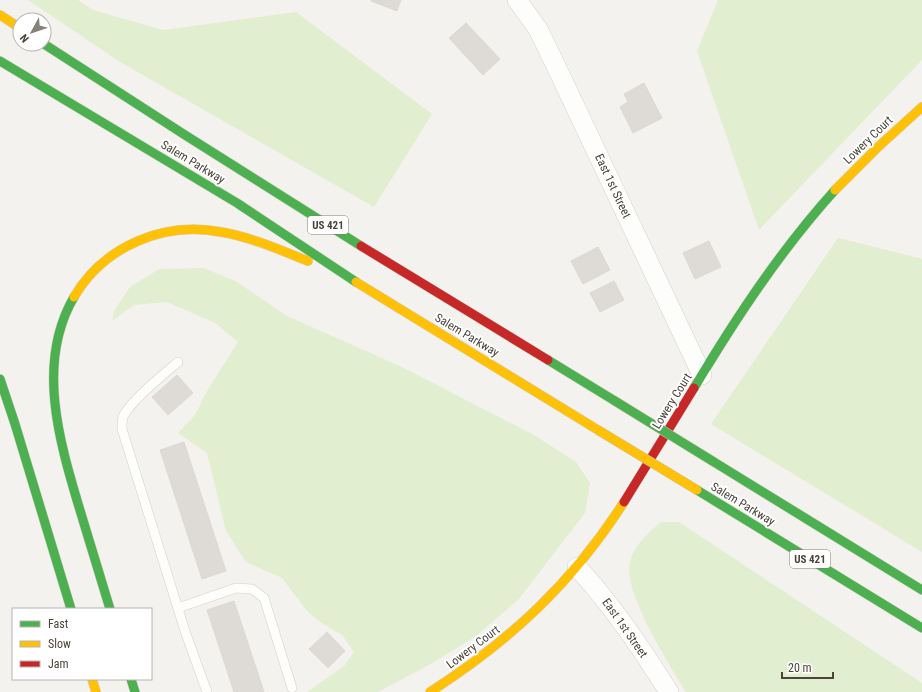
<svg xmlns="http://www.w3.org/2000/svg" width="922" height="692" font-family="'Roboto Condensed',sans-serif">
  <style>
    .green { fill: #e1eecf }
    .building { fill: #dedbd6; stroke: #dcd9d4 }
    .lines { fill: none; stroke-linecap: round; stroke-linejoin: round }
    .lane-casing { stroke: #d2d0cb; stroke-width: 10 }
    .street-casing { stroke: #d2d0cb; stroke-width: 20 }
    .fast-casing { stroke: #d3cfc5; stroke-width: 10 }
    .slow-casing { stroke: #d3cfc5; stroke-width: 10 }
    .jam-casing { stroke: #d3cfc5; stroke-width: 10 }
    .lane { stroke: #fdfdfc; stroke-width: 9 }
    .street { stroke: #fdfdfc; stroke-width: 19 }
    .fast { stroke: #4caf50; stroke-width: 9 }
    .slow { stroke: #ffc107; stroke-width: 9 }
    .jam { stroke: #c62828; stroke-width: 9 }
    .fast-bridge-casing { stroke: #ccbfa9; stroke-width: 10; stroke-linecap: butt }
    .slow-bridge-casing { stroke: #ccbfa9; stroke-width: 10; stroke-linecap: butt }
    .fast-bridge { stroke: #4caf50; stroke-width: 9 }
    .slow-bridge { stroke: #ffc107; stroke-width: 9 }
    .labels { text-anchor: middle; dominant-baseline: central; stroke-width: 4; stroke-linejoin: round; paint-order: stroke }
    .shield { fill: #fff; stroke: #817c74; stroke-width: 1 }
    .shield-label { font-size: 11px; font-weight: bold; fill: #4b4439 }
    .street-label { font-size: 12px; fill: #4b4439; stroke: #fff }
  </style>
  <rect width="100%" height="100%" fill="#f4f2ee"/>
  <!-- green -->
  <path class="green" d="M28,0H78L93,10L163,30L296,12L432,114L374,207L120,62Z
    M718,0H922V60L759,230L697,51Z
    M838,238L922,259V552L711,424Z
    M204,268L237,282L287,316L402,367L534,435L576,462L590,483L585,513L518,600L476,636L429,665L378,692H307L344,666L354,652L342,635L323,624L307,611L282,578L246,562L226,531L207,453L178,433L195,415L207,391L238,342L215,323L167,302L134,305L112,321L115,309L130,287L159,269Z
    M661,522H679L922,683V692H686C670,666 622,591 630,562C635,544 647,534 661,522Z"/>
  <!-- building -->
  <path class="building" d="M371,0H401L397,11L371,1Z
    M466,23L500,59L483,75L449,38Z
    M644,83L662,118L633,133L620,107L628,102L624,94Z
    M709,241L721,267L695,279L683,253Z
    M598,247L610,270L583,284L571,261Z
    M614,281L624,300L600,312L590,293Z
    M177,375L193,393L168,415L152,397Z
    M184,442L226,571L202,579L160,450Z
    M234,601L264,692H234L207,610Z
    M327,632L345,651L328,668L309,649Z"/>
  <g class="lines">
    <defs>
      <path id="lane" d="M178,362C165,373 129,402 123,417C122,421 122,425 122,429L185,631L207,692
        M178,608L236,588L252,589L264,598L292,688"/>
      <path id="street" d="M517,0L538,29L556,66L702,375
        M577,567C612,605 641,648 669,692"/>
      <path id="fast" d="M44,44L185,135L361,246
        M0,61L237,203L356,282
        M74,297C36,362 59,440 79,507C89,541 100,575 110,609
        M548,360L615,401
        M0,379L15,424L71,609
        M694,388C736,318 780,251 835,190
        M714,462L922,590
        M697,490L922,628
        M131,679L135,692"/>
      <path id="slow" d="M0,15L20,28
        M835,190L878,147L922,107
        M356,282L598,430
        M74,297C104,246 164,221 221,232C251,237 280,250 308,261
        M92,679L96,692
        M430,692C510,641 573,582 624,502"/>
      <path id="jam" d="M361,246L548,360
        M624,502L694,388"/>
    </defs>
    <!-- lane casing -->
    <use href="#lane" class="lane-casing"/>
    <!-- street casing -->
    <use href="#street" class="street-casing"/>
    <!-- fast casing -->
    <use href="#fast" class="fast-casing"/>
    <!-- slow casing -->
    <use href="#slow" class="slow-casing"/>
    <!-- jam casing -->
    <use href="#jam" class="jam-casing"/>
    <!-- lane -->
    <use href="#lane" class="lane"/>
    <!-- street -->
    <use href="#street" class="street"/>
    <!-- fast -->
    <use href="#fast" class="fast"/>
    <!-- slow -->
    <use href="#slow" class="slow"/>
    <!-- jam -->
    <use href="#jam" class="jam"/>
    <defs>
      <path id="fast-bridge" d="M615,401L714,462"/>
      <path id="slow-bridge" d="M598,430L697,490"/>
    </defs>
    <!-- fast-bridge casing -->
    <use href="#fast-bridge" class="fast-bridge-casing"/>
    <!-- slow-bridge casing -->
    <use href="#slow-bridge" class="slow-bridge-casing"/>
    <!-- fast-bridge -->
    <use href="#fast-bridge" class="fast-bridge"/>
    <!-- slow-bridge -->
    <use href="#slow-bridge" class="slow-bridge"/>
  </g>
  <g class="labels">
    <!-- shield labels -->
    <g class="shield">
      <rect x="308" y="216" width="40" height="18" rx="3"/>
      <rect x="790" y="550" width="40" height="18" rx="3"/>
    </g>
    <g class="shield-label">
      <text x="328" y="225">US 421</text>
      <text x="810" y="559">US 421</text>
    </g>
    <!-- street labels -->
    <g class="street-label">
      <text transform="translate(868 140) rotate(-44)">Lowery Court</text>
      <text transform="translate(193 162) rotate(31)">Salem Parkway</text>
      <text transform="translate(613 186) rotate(65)">East 1st Street</text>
      <text transform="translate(467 335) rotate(31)">Salem Parkway</text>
      <text transform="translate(672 401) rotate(-58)">Lowery Court</text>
      <text transform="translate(743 504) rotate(31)">Salem Parkway</text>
      <text transform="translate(625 628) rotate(55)">East 1st Street</text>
      <text transform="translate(473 647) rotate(-37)">Lowery Court</text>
    </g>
  </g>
  <!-- legend -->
  <rect x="12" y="608" width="140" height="72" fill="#ffffff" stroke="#b7b4b0"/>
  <rect x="20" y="621" width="20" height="6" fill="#4caf50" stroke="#b7b4b0"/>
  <text x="48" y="628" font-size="12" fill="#4b4439">Fast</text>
  <rect x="20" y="641" width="20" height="6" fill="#ffc107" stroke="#b7b4b0"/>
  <text x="48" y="648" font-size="12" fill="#4b4439">Slow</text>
  <rect x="20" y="661" width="20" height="6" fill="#c62828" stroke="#b7b4b0"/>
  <text x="48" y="668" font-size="12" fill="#4b4439">Jam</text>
  <!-- north arrow -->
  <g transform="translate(32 32) rotate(230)"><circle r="19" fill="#ffffff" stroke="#b7b4b0"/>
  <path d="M0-3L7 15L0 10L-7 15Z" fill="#868178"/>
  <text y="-6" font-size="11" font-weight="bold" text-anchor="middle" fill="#4b4439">N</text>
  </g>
  <!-- scale -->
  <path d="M782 672v6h51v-6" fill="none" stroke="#4b4439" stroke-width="2"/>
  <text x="788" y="672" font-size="12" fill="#4b4439" stroke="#ffffff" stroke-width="3" paint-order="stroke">20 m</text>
</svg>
